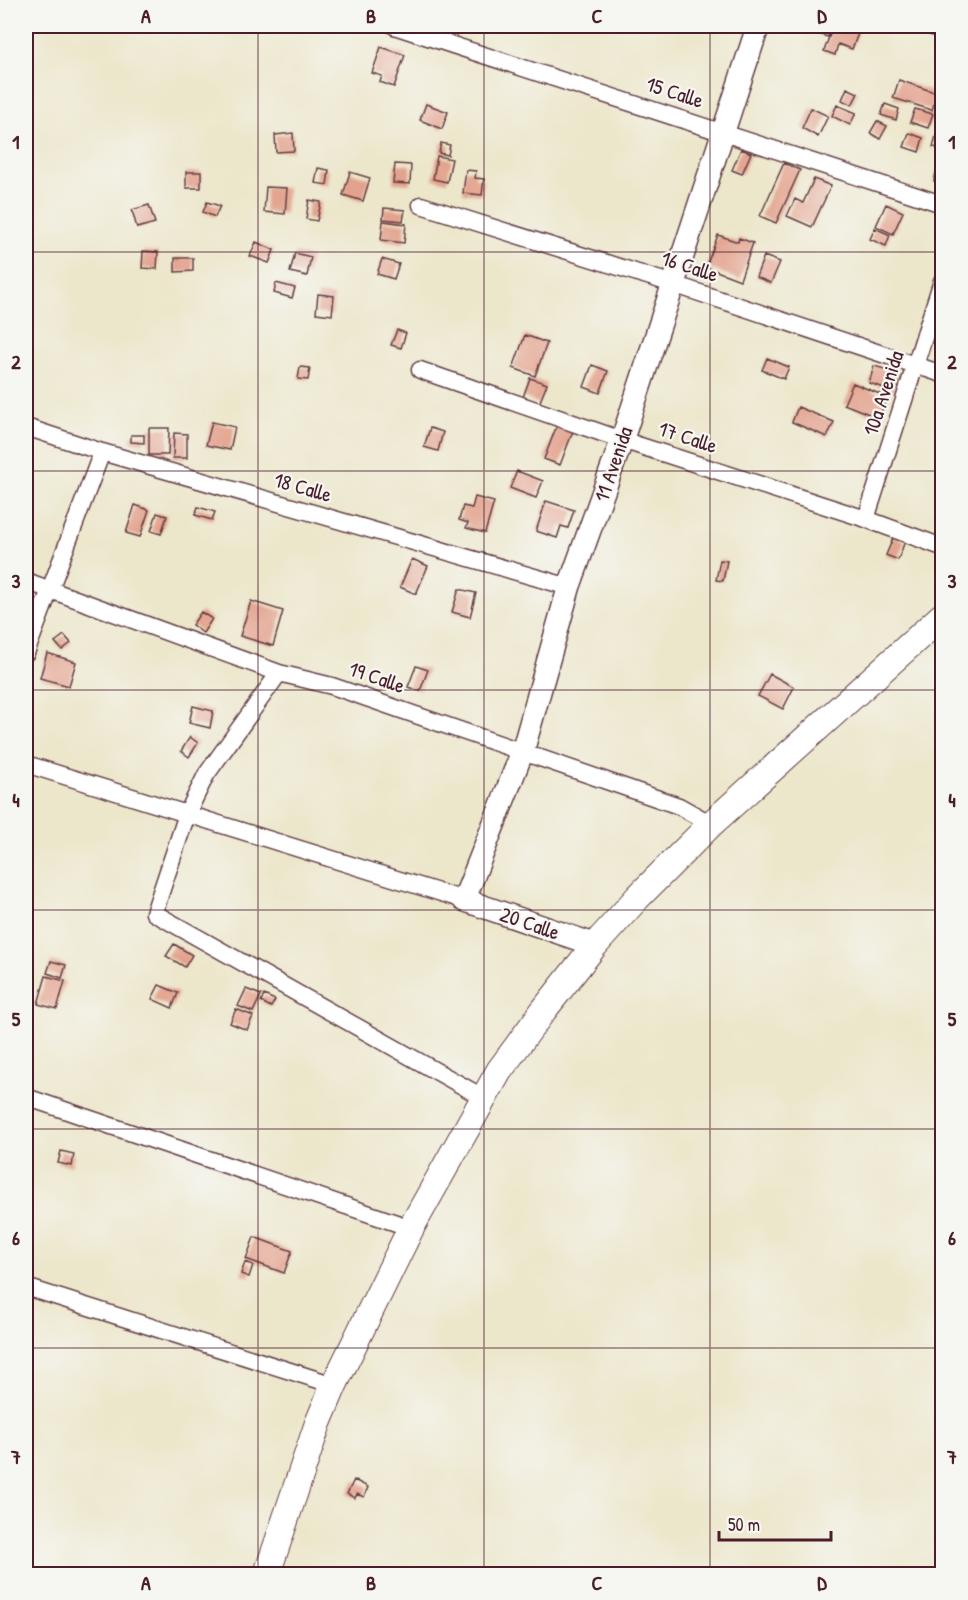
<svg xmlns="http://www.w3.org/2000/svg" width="968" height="1600" font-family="'Patrick Hand',sans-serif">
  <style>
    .building { fill: #e3a28d }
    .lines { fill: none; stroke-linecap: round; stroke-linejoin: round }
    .street-casing { stroke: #623d43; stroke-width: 19 }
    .secondary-casing { stroke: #623d43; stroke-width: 25 }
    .primary-casing { stroke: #623d43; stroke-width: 28 }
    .street { stroke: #fff; stroke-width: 16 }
    .secondary { stroke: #fff; stroke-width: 22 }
    .primary { stroke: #fff; stroke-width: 26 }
    .grid { fill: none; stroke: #4a1f2b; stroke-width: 1.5; stroke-opacity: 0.55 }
    .labels { text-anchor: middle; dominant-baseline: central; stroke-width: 4.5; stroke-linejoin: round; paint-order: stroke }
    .street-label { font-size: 21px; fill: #4a1f2b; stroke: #f6f6f2 }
    .neatline { fill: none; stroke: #4a1f2b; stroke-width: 2 }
    .grid-label { font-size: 20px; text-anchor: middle; font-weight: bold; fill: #4a1f2b }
  </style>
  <rect width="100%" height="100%" fill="#f6f6f2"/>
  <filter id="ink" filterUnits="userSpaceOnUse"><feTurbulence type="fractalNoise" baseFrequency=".0167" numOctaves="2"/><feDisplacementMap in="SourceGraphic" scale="12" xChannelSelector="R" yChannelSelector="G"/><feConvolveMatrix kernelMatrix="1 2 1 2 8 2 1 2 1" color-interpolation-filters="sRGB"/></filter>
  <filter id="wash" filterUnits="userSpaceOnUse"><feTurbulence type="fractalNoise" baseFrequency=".008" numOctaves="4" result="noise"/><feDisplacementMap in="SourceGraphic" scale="24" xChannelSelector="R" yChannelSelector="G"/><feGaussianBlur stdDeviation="1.35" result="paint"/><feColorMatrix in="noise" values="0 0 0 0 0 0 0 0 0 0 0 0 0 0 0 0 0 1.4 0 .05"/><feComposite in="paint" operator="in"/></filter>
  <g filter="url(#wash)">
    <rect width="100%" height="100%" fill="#ece6ca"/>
    <g id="blocks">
      <!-- building -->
      <path class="building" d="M814,26H832L828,37L812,32Z
        M833,26H861L852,49L838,44L835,55L824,51Z
        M381,47L405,55L394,87L380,82L382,76L372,73Z
        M899,80L937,93L932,110L893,98Z
        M847,88L858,93L852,105L842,100Z
        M426,104L448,112L442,129L420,120Z
        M885,104L899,109L896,120L881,115Z
        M837,105L856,113L850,125L832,116Z
        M811,108L828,116L818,137L802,128Z
        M915,109L933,114L928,128L910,122Z
        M942,114V149L933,147Z
        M877,121L887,126L880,139L870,133Z
        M293,133L294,151L276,152L275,135Z
        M909,133L923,138L919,152L904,147Z
        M441,143L450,145L448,155L439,153Z
        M741,149L751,153L742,174L732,170Z
        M437,156L452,159L447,182L433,179Z
        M784,163L800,170L776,223L760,216Z
        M395,164L411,165L410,184L393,183Z
        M318,168L329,170L327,185L315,183Z
        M466,170L476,171L475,178L484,179L482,195L463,193Z
        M937,170L942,172V188H940L941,183L934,181Z
        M186,172H201V188H186Z
        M350,172L370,178L363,201L343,195Z
        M814,179L831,186L812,227L787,216L795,199L803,203Z
        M266,187L287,188L285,214L264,212Z
        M309,200L321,202L317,221L306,219Z
        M207,202L220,206L215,217L203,212Z
        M886,204L903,212L893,234L876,226Z
        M149,205L155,223L137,228L132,210Z
        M384,208L405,210L403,221L383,219Z
        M383,221L406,224L404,243L381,240Z
        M875,228L890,235L886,246L870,239Z
        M718,235L738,242L739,238L753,243L740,280L706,267Z
        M256,242L274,250L269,263L250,256Z
        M143,251L158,252L157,269L142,268Z
        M295,253L311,257L307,276L290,272Z
        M764,256L780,262L771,283L756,277Z
        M175,258H193V271L175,272Z
        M382,259L399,264L394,279L377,274Z
        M276,283L295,288L292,298L274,293Z
        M318,294L334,296L332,315L316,313Z
        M397,330L406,333L401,348L391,345Z
        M525,335L547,343L535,376L513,368Z
        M767,358L789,367L784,379L762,370Z
        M592,365L608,371L600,393L584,387Z
        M874,366L899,373L894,391L869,383Z
        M300,367L310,368L308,380L298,379Z
        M530,378L547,384L539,404L523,397Z
        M853,383L887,397L879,418L844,404Z
        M798,407L834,422L827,437L792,422Z
        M212,422L235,427L230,450L206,445Z
        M557,425L573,431L560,465L544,459Z
        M149,428H169L168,455H149Z
        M430,428L443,432L438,451L424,447Z
        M174,433L187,434V458H173Z
        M131,435H144V443L131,442Z
        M517,471L543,481L536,498L510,488Z
        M475,497L494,502L485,533L466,528L468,523L459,520L463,506L472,508Z
        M546,501L574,510L568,528L561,526L557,538L536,531Z
        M135,505L149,510L140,537L126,533Z
        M198,507L215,512L212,520L195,515Z
        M157,513L167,516L161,534L151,531Z
        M894,536L905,541L898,560L886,555Z
        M412,559L428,566L416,594L400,587Z
        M720,560L727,561L723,581L716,580Z
        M459,589L476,593L470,617L452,612Z
        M251,601L283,611L273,646L240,636Z
        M201,612L212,619L203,633L192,625Z
        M64,635L71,643L62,650L55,642Z
        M47,653L76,662L69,686L40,678Z
        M416,666L428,670L420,691L408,687Z
        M770,674L794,687L783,709L758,696Z
        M193,706L213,711L210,728L189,723Z
        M190,737L198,743L189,757L181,751Z
        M174,944L192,955L185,967L166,956Z
        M51,961L66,965L62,978L47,973Z
        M46,976L65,981L57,1009L38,1004Z
        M159,985L178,993L172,1008L152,999Z
        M246,989L261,995L253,1012L238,1006Z
        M264,995L275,1000L271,1007L261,1002Z
        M236,1009L253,1016L247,1030L230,1023Z
        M61,1151L74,1154L72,1166L58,1163Z
        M254,1237L292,1251L284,1273L246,1259Z
        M245,1262L253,1265L249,1277L241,1274Z
        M354,1480L368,1487L364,1497L357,1494L355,1498L347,1494Z"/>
    </g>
  </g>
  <g filter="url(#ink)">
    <use href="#blocks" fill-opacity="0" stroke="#623d43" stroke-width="1.5"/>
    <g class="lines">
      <defs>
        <path id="street" d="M394,26L942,204
          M930,26L942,30
          M421,205L673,284L942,374
          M420,370L622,440L866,519L942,547
          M26,427L102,452L569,587
          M866,519L942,281
          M26,581L279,673L332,686L679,806L711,824
          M26,653L102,452
          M279,673L206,775L187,814L154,913L484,1098
          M26,764L464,900
          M26,1097L411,1228
          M26,1287L334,1385"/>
        <path id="secondary" d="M595,945L464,900L523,750L569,587L622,440L758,26"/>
        <path id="primary" d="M267,1574L318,1423L334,1385L411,1228L499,1071L543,1011L595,945L638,897L711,824L942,616"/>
      </defs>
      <!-- street casing -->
      <use href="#street" class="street-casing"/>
      <!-- secondary casing -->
      <use href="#secondary" class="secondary-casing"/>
      <!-- primary casing -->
      <use href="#primary" class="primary-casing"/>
      <!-- street -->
      <use href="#street" class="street"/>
      <!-- secondary -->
      <use href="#secondary" class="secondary"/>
      <!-- primary -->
      <use href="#primary" class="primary"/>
    </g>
  </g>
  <!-- grid -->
  <path class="grid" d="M258,26V1574M484,26V1574M710,26V1574M26,252H942M26,471H942M26,690H942M26,910H942M26,1129H942M26,1348H942"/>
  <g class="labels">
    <!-- street labels -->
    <g class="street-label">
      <text transform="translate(675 92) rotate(18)">15 Calle</text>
      <text transform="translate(690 266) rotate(18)">16 Calle</text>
      <text transform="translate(883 393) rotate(-72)">10a Avenida</text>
      <text transform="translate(688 437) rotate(18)">17 Calle</text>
      <text transform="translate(613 464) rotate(-71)">11 Avenida</text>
      <text transform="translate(303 487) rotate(16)">18 Calle</text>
      <text transform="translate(377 677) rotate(19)">19 Calle</text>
      <text transform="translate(530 923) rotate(19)">20 Calle</text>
    </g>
  </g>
  <!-- margin -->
  <rect width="968" height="1600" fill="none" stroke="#f6f6f2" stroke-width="66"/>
  <!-- scale -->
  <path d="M719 1531v9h112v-9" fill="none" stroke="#4a1f2b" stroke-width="3"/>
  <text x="728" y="1531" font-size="18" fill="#4a1f2b" stroke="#f6f6f2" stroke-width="4.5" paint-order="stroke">50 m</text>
  <rect x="33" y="33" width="902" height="1534" class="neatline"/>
  <g class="grid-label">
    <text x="146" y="23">A</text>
    <text x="371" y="23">B</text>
    <text x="597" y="23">C</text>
    <text x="822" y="23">D</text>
    <text x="16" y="149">1</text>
    <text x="952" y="149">1</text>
    <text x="16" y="369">2</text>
    <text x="952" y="369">2</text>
    <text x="16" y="588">3</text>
    <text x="952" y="588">3</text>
    <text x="16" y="807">4</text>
    <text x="952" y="807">4</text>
    <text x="16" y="1026">5</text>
    <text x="952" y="1026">5</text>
    <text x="16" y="1245">6</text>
    <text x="952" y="1245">6</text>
    <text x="16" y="1464">7</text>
    <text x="952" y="1464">7</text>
    <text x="146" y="1590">A</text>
    <text x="371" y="1590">B</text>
    <text x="597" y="1590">C</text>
    <text x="822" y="1590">D</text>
  </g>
</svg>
